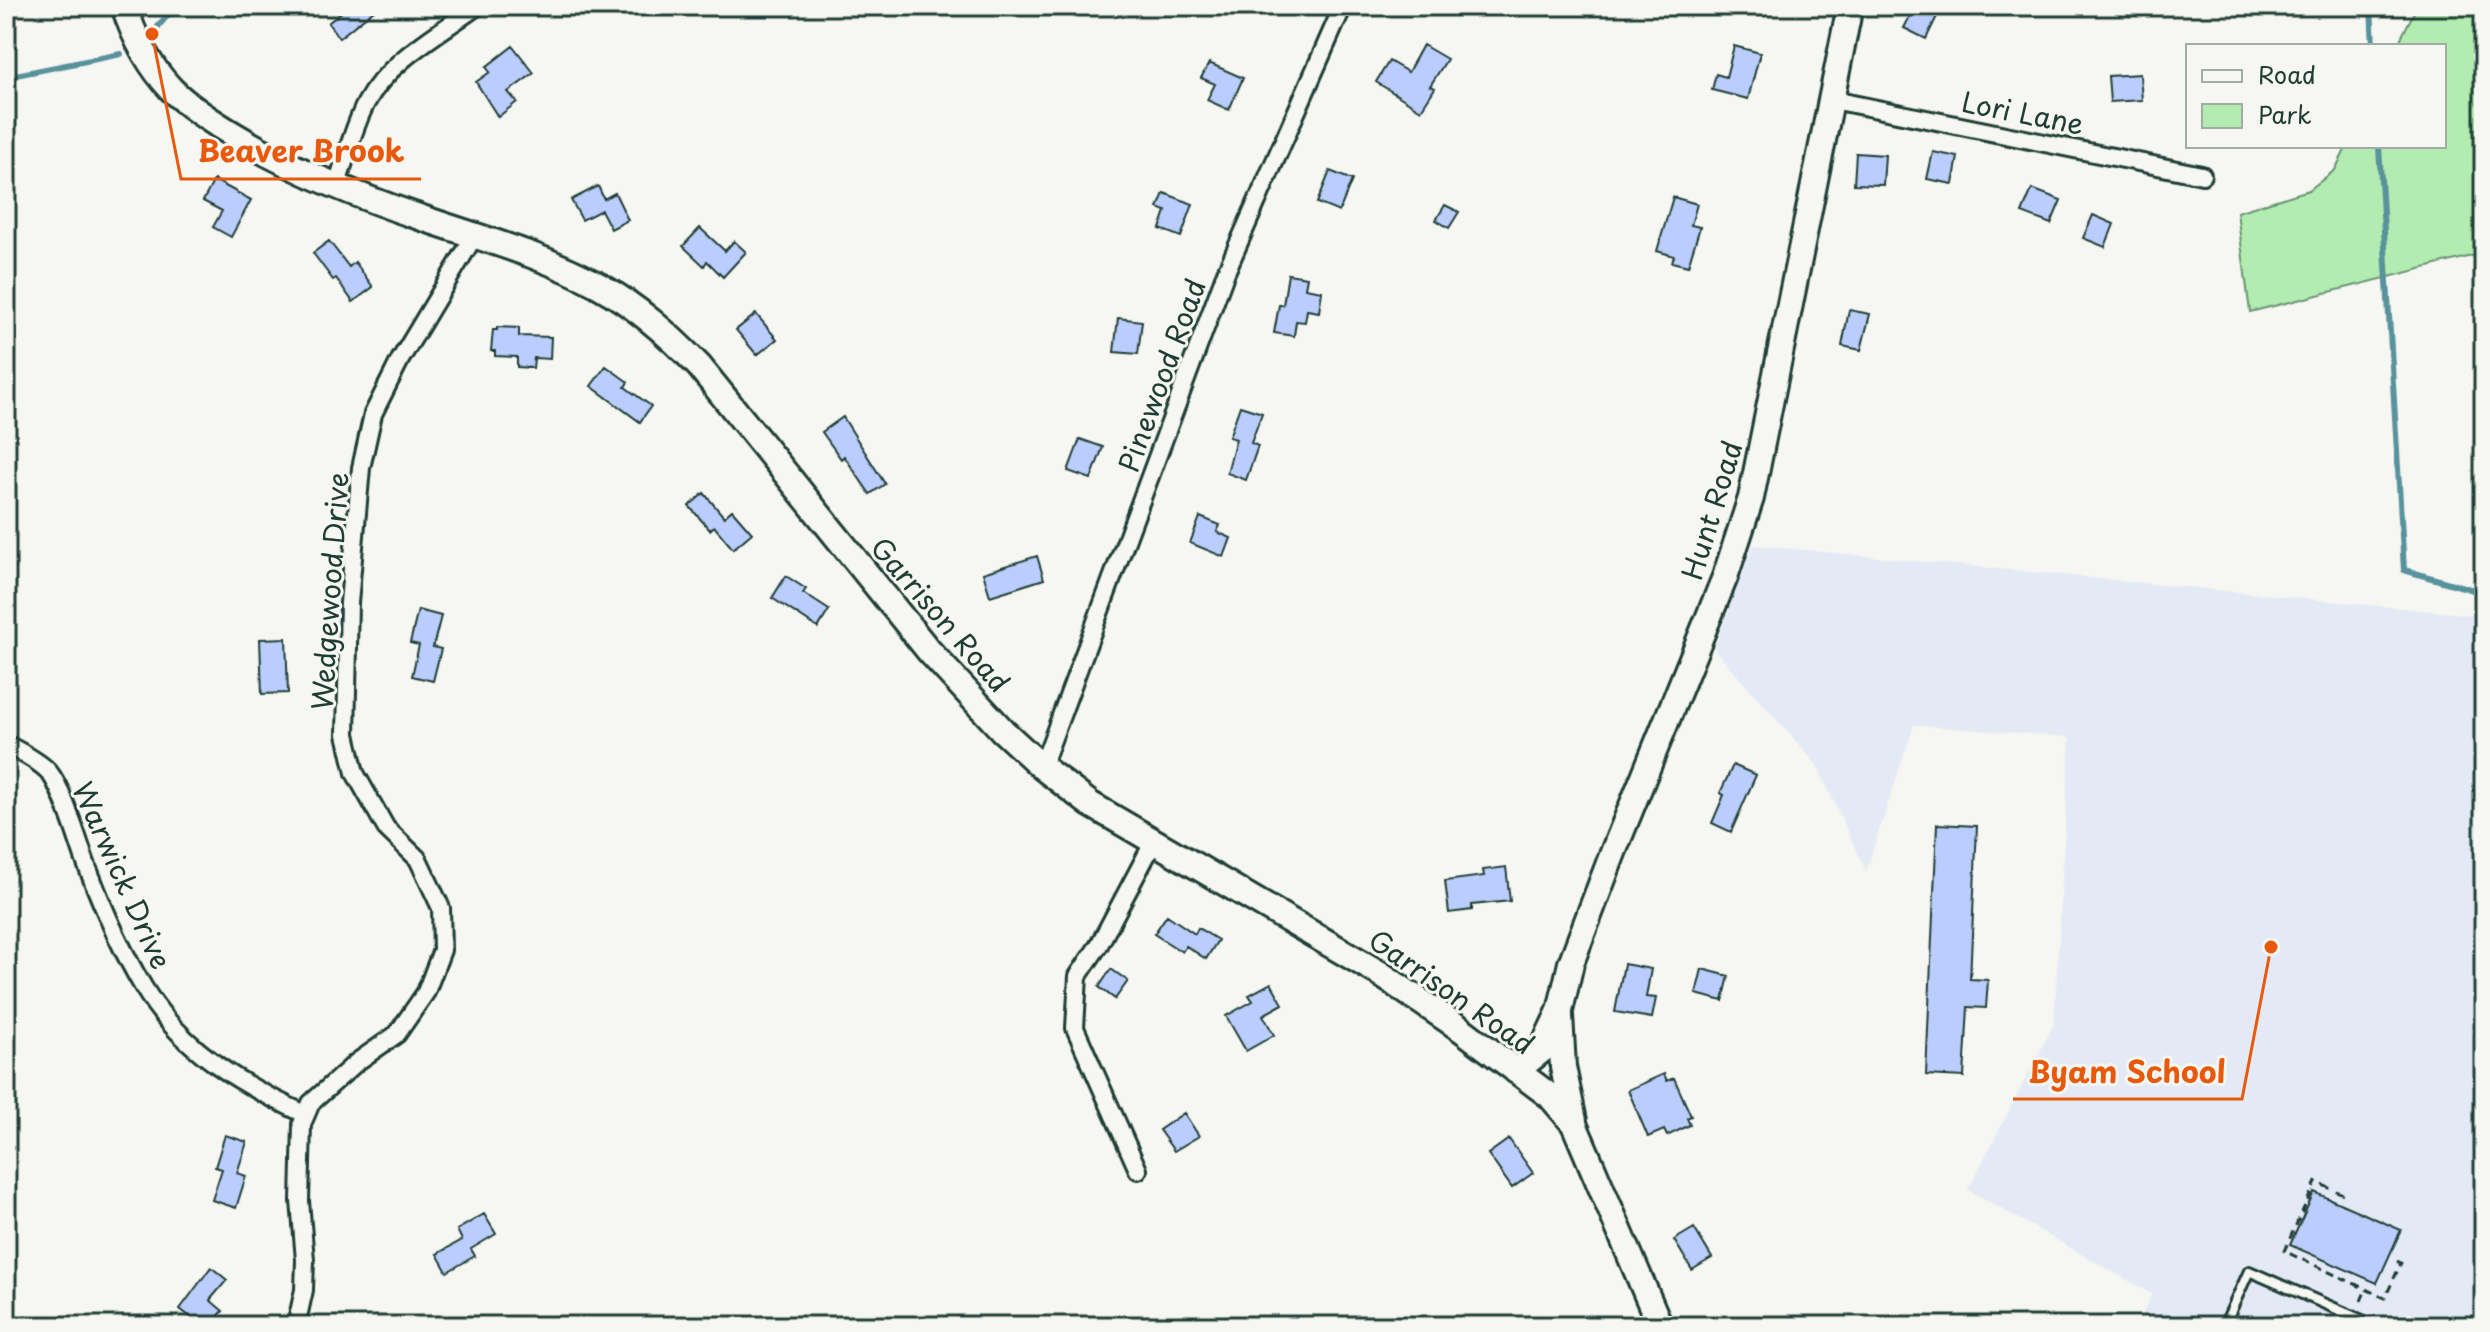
<svg xmlns="http://www.w3.org/2000/svg" width="2490" height="1332" font-family="'Playpen Sans',sans-serif">
  <style>
    .built { fill: #e4eaf5 }
    .green { fill: #b2ecb0; stroke: #689472; stroke-width: 2 }
    .lines { fill: none; stroke-linecap: round; stroke-linejoin: round }
    .stream { stroke: #59929c; stroke-width: 6 }
    .building { fill: #bacdfc; stroke: #1f3d34; stroke-width: 2 }
    .lane-casing { stroke: #1f3d34; stroke-width: 14 }
    .street-casing { stroke: #1f3d34; stroke-width: 22 }
    .secondary-casing { stroke: #1f3d34; stroke-width: 30 }
    .path { stroke: #1f3d34; stroke-width: 3; stroke-dasharray: 8 6; stroke-linecap: butt }
    .lane { stroke: #f6f6f2; stroke-width: 8 }
    .street { stroke: #f6f6f2; stroke-width: 16 }
    .secondary { stroke: #f6f6f2; stroke-width: 24 }
    .labels { text-anchor: middle; dominant-baseline: central; stroke-width: 6; stroke-linejoin: round; paint-order: stroke }
    .street-label { font-size: 28px; fill: #1f3d34; stroke: #f6f6f2 }
    .leader { fill: none; stroke: #e8590c; stroke-width: 3 }
    .callout-dot { fill: #e8590c; stroke: #f6f6f2; stroke-width: 3 }
    .callout-label { font-size: 30px; text-anchor: middle; font-weight: bold; fill: #e8590c; stroke: #f6f6f2; stroke-width: 6; stroke-linejoin: round; paint-order: stroke }
  </style>
  <rect width="100%" height="100%" fill="#f6f6f2"/>
  <filter id="ink" filterUnits="userSpaceOnUse"><feTurbulence type="fractalNoise" baseFrequency=".0125" numOctaves="2"/><feDisplacementMap in="SourceGraphic" scale="16" xChannelSelector="R" yChannelSelector="G"/><feConvolveMatrix kernelMatrix="1 2 1 2 8 2 1 2 1" color-interpolation-filters="sRGB"/></filter>
  <g filter="url(#ink)">
    <!-- built -->
    <path class="built" d="M1753,545L2484,616V1326H2136L2152,1294L1968,1190L2054,1024L2070,737L1914,725L1866,871L1817,765L1714,649Z"/>
    <!-- green -->
    <path class="green" d="M2417,6H2484V253L2250,312L2237,212L2309,190L2335,170L2347,146H2444V46H2397Z"/>
    <g class="lines">
      <!-- stream -->
      <path class="stream" d="M2371,6L2373,46
        M152,34L175,6
        M6,77L121,54
        M2379,146L2404,570L2484,593"/>
    </g>
    <!-- building -->
    <path class="building" d="M349,6H379L339,38L328,23Z
      M1915,6H1942L1926,39L1904,28Z
      M1423,45L1447,59L1430,86L1435,88L1421,110L1376,82L1389,61L1408,72Z
      M513,46L534,73L508,92L517,102L498,117L476,82L490,72L486,67Z
      M1734,46L1760,53L1748,99L1712,90L1716,74L1726,77Z
      M1209,63L1243,78L1229,110L1207,100L1215,84L1201,78Z
      M2140,74L2142,100L2110,102L2108,76Z
      M1933,152L1958,157L1953,184L1927,179Z
      M1856,153L1885,155L1883,185L1854,184Z
      M1330,171L1352,180L1339,212L1317,203Z
      M214,180L251,200L231,237L213,227L222,211L203,201Z
      M598,186L604,199L615,193L628,220L611,229L601,210L582,220L571,200Z
      M2032,189L2061,200L2051,224L2022,213Z
      M1164,193L1193,204L1181,237L1160,229L1166,211L1158,208Z
      M1673,197L1697,204L1691,225L1700,227L1688,266L1672,262L1674,256L1657,251Z
      M1445,205L1459,212L1449,228L1436,220Z
      M2093,215L2114,224L2105,247L2083,238Z
      M700,228L725,251L734,241L746,252L723,277L707,261L704,266L683,246Z
      M329,241L349,267L355,262L373,287L353,302L336,278L333,280L313,253Z
      M1288,274L1307,277L1305,288L1322,291L1319,312L1307,310L1305,322L1296,321L1294,336L1274,333L1279,305H1283Z
      M1849,310L1870,314L1861,350L1842,346Z
      M756,314L777,339L757,355L736,330Z
      M1118,318L1142,321L1138,354L1114,352Z
      M497,327L519,328V336L551,337L550,359L534,358L533,368L517,367V357L495,356V351H491L493,330H497Z
      M606,366L628,382L625,387L651,406L640,422L591,386Z
      M1240,406L1262,413L1251,443L1258,446L1246,480L1227,473L1236,439L1229,437Z
      M843,417L885,484L870,494L844,456L841,459L822,432Z
      M1080,439L1103,447L1091,479L1068,471Z
      M704,493L724,517L732,510L752,533L733,549L714,526L710,530L689,506Z
      M1200,517L1220,525L1217,532L1231,538L1224,557L1190,543Z
      M1037,556L1044,579L990,596L983,573Z
      M786,576L806,589L803,593L829,610L818,628L772,598Z
      M418,610L441,616L433,647L441,649L433,681L412,676L419,645L410,643Z
      M286,638L288,693L262,694L260,639Z
      M1733,765L1756,775L1731,832L1712,823L1724,795L1720,793Z
      M1937,824L1977,826L1970,979L1988,980L1986,1008L1968,1007L1964,1077L1926,1075Z
      M1506,867L1510,901L1472,905V910L1449,913L1445,881L1484,876L1483,870Z
      M1167,915L1195,934L1198,928L1218,940L1206,959L1186,946L1182,952L1154,934Z
      M1624,964L1651,969L1646,997L1656,998L1652,1018L1615,1012Z
      M1111,969L1128,981L1115,999L1099,987Z
      M1702,969L1729,976L1723,1001L1696,994Z
      M1271,983L1283,1004L1263,1015L1274,1035L1246,1051L1226,1016L1253,1001L1249,995Z
      M1664,1074L1667,1081L1674,1078L1691,1116L1687,1118L1690,1125L1667,1136L1664,1130L1648,1137L1628,1090Z
      M1184,1113L1199,1136L1174,1151L1159,1130Z
      M225,1135L247,1142L237,1173L246,1176L236,1208L212,1200L222,1169L215,1167Z
      M1509,1139L1533,1173L1512,1188L1488,1154Z
      M2314,1192L2401,1230L2377,1283L2290,1245Z
      M484,1214L496,1234L471,1249L475,1256L447,1272L437,1254L462,1240L457,1230Z
      M1694,1228L1712,1258L1692,1270L1674,1240Z
      M211,1267L227,1280L210,1300L223,1311L210,1326H202L180,1309Z"/>
    <g class="lines">
      <defs>
        <path id="lane" d="M2224,1326L2249,1271L2376,1326"/>
        <path id="street" d="M1833,100L2202,175
          M337,184C346,158 353,128 366,103C388,61 440,33 477,6
          M6,744C19,751 37,760 47,770C62,784 79,845 87,866C103,908 121,950 144,988C181,1050 242,1085 305,1114
          M1042,767L1226,272L1343,6
          M1138,1170L1075,1028L1078,976L1099,945L1154,841
          M296,1326L304,1290L305,1260L300,1201L302,1124L311,1103L357,1062L397,1034L426,992L442,950L441,908L418,859L386,828L355,773L346,734L349,603L361,468L373,414L400,360L475,235"/>
        <path id="secondary" d="M124,6C134,37 149,66 172,90C190,108 214,123 236,136C294,171 360,197 425,219C484,239 545,256 600,286C638,307 669,335 699,366L929,651L1003,731L1042,767L1090,804L1379,973L1461,1029L1550,1096L1574,1124L1660,1326
          M1560,1015L1563,1067L1574,1121
          M1516,1071L1541,1051L1560,1011L1571,963L1614,850L1725,577L1751,498L1850,6"/>
      </defs>
      <!-- lane casing -->
      <use href="#lane" class="lane-casing"/>
      <!-- street casing -->
      <use href="#street" class="street-casing"/>
      <!-- secondary casing -->
      <use href="#secondary" class="secondary-casing"/>
      <!-- path -->
      <path class="path" d="M2343,1194L2316,1182L2284,1251L2385,1298L2401,1263L2394,1260
        M2361,1301L2366,1289"/>
      <!-- lane -->
      <use href="#lane" class="lane"/>
      <!-- street -->
      <use href="#street" class="street"/>
      <!-- secondary -->
      <use href="#secondary" class="secondary"/>
    </g>
  </g>
  <g class="labels">
    <!-- street labels -->
    <g class="street-label">
      <text transform="translate(2023 112) rotate(11)">Lori Lane</text>
      <text transform="translate(1161 375) rotate(-70)">Pinewood Road</text>
      <text transform="translate(1711 510) rotate(-73)">Hunt Road</text>
      <text transform="translate(329 591) rotate(-86)">Wedgewood Drive</text>
      <text transform="translate(941 614) rotate(49)">Garrison Road</text>
      <text transform="translate(123 875) rotate(66)">Warwick Drive</text>
      <text transform="translate(1452 991) rotate(35)">Garrison Road</text>
    </g>
  </g>
  <!-- callouts -->
  <path class="leader" d="M152 34L181 179H421M2271 947L2242 1099H2013"/>
  <g class="callout-dot">
    <circle cx="152" cy="34" r="8"/>
    <circle cx="2271" cy="947" r="8"/>
  </g>
  <g class="callout-label">
    <text x="301" y="162">Beaver Brook</text>
    <text x="2127" y="1083">Byam School</text>
  </g>
  <!-- margin -->
  <rect width="2490" height="1332" fill="none" stroke="#f6f6f2" stroke-width="32"/>
  <rect x="16" y="16" width="2458" height="1300" fill="none" stroke="#1f3d34" stroke-width="3" filter="url(#ink)"/>
  <!-- legend -->
  <rect x="2186" y="44" width="260" height="104" fill="#f6f6f2" stroke="#a0aca6" stroke-width="2"/>
  <rect x="2202" y="70" width="40" height="12" fill="#f6f6f2" stroke="#a0aca6" stroke-width="2"/>
  <text x="2258" y="84" font-size="24" fill="#1f3d34">Road</text>
  <rect x="2202" y="104" width="40" height="24" fill="#b2ecb0" stroke="#a0aca6" stroke-width="2"/>
  <text x="2258" y="124" font-size="24" fill="#1f3d34">Park</text>
</svg>
